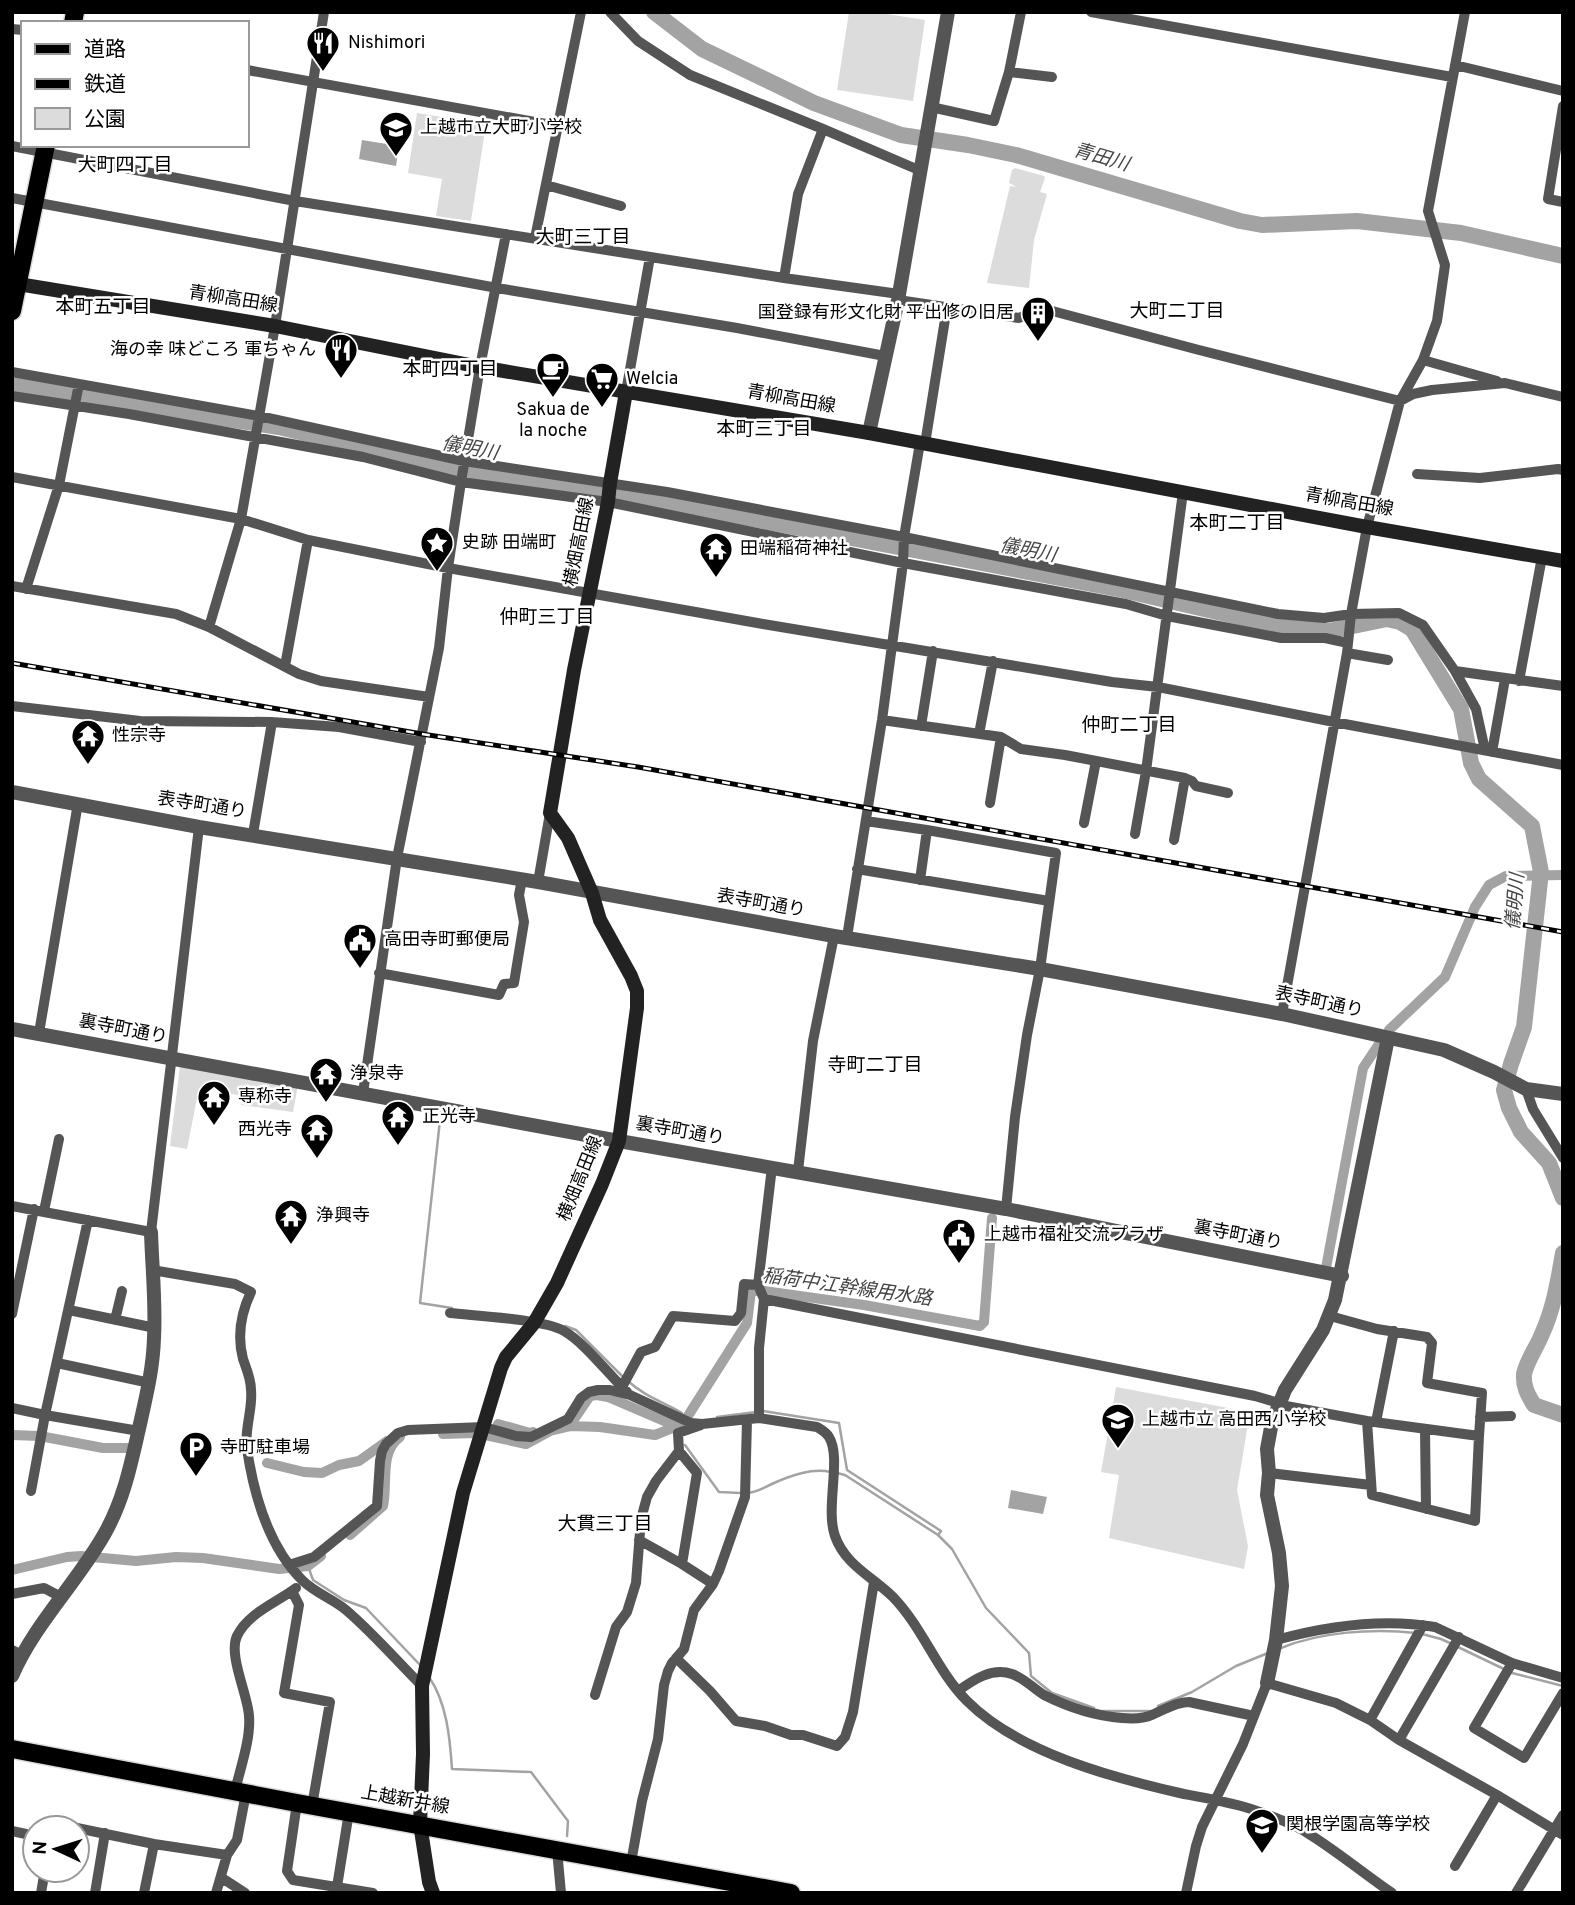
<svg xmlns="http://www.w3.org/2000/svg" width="1575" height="1905" font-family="Overpass,'Noto Sans JP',sans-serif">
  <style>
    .green { fill: #dcdcdc }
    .water { fill: #a3a3a3 }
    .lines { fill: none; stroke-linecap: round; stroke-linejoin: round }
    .stream { stroke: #a3a3a3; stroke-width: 2.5 }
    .canal { stroke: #a3a3a3; stroke-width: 10 }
    .river { stroke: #a3a3a3; stroke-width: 16 }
    .primary-casing { stroke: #dbdbdb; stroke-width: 21 }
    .minor { stroke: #555; stroke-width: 10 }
    .tertiary { stroke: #555; stroke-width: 14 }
    .secondary { stroke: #222; stroke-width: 14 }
    .primary { stroke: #000; stroke-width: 18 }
    .rail-casing { stroke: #000; stroke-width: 5 }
    .rail { stroke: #fff; stroke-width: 2.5; stroke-dasharray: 8; stroke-linecap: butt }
    .labels { text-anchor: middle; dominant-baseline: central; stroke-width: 5; stroke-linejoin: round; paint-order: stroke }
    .poi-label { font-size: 18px; fill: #000; stroke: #fff; text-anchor: start }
    .street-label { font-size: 18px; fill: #000; stroke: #fff }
    .water-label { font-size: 19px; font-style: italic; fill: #444; stroke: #fff }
    .neighbourhood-label { font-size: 19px; fill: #000; stroke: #fff }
  </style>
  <rect width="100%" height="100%" fill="#fff"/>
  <!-- green -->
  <path class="green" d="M849,12H874L925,20L913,101L837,90Z
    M417,113L486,124L471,221L436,216L442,179L408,173Z
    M1015,168L1044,176L1045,178L1040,192L1047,194L1034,240L1029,288L987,283L1010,186L1017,187L1009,183L1012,170Z
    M180,1066L298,1085L293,1112L241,1105L242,1096L199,1088L187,1149L170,1146Z
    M1116,1387L1250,1412L1237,1490L1248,1546L1244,1569L1109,1538L1119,1475L1101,1472Z"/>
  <!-- water -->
  <path class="water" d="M362,140L399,146L396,166L359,159Z
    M1011,1490L1047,1497L1043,1514L1008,1508Z"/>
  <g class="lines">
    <!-- stream -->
    <path class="stream" d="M440,1120L420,1303L452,1308
      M565,1326L576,1330L623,1377
      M628,1381C644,1396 663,1402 682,1413
      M763,1411L839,1423L847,1470L941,1531L938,1535L952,1549L986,1608L1029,1653L1031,1676L1052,1693L1094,1708
      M717,1417L756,1412
      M685,1445L719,1492L741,1493
      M837,1473L845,1475L938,1535
      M747,1493C758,1492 765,1487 774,1483C792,1475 812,1468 831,1472
      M308,1566L313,1580L344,1600L366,1608L421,1666
      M1422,1634L1441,1639L1452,1644
      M1458,1647L1506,1670
      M1281,1648C1320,1632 1373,1628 1416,1633
      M1512,1673L1563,1686
      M429,1677C447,1703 450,1739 452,1769L531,1772L568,1821L567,1836
      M1158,1706L1192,1692L1236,1666L1268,1653
      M1103,1711H1149"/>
    <!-- canal -->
    <path class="canal" d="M1389,1030L1445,977L1475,907L1489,885L1506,876L1563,875
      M1326,1268L1363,1068L1379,1044
      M575,1418L590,1396L597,1395L608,1397L671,1424
      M498,1424L530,1433L533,1432
      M443,1434L476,1433L526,1444L550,1431L571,1426L600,1427L655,1435L682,1424L686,1419L747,1323L751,1291H764L864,1305L980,1326L984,1322L992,1218
      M12,1435L39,1436
      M45,1437L103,1448H132
      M267,1463L304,1472L322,1473L339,1465L359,1461L387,1441
      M350,1535L383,1506C388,1484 379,1452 400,1437
      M12,1570L67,1557L81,1556L136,1561L176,1557L203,1558L279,1569L308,1566L321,1556"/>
    <!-- river -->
    <path class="river" d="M654,12L702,49L814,103L901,135L968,145L1016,155L1240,221L1262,225L1357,221L1461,233L1563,256
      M12,385L279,427L458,470L643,498L1123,590L1273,625L1329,631L1387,619L1400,622L1412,629L1461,709L1471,763L1479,779L1532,826L1541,872L1524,1027L1511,1064L1504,1090L1509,1108L1521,1132L1549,1163L1563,1198
      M1563,1253C1558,1281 1554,1308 1542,1334C1537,1347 1527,1360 1524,1374C1523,1387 1528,1395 1534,1405L1563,1415"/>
    <defs>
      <path id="primary" d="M73,23L75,12
        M12,311L46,145
        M12,1749L297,1803L791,1893"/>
    </defs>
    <!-- primary casing -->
    <use href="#primary" class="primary-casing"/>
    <!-- minor -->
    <path class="minor" d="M610,12L638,41L690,75L823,129L921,171
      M1091,12L1452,77
      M12,29L23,30
      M1455,65L1563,91
      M247,70L557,126
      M1009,72L1052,77
      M1563,106L1548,199L1563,202
      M931,107L994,121L1009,72L1021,12
      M12,146L295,201L784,278L899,294
      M546,185L621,206
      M12,198L497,288L737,328L885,356
      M535,238L581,12
      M784,278L798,194L823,129
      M898,300L1019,318L1041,308L1199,350L1400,401L1413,394L1432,390L1505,383L1563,397
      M1423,360L1497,381
      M12,372L259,416L464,461L667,492L904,537L1278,614L1324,618L1351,614L1399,613L1423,625L1455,671L1476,709L1485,750
      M626,392L650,257
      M12,396L129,414L363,457L461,482L608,502L903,563L1126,604L1167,616L1281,638H1325L1348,643
      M925,444L947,307
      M1417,474L1480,478L1558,469L1563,470
      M12,477L241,519L308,540L448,568L763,624L1112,682L1158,687L1334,722L1563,765
      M12,586L176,614L209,627L299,674L321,681L429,697
      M26,589L59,485L79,384
      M209,627L241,519L275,326L324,12
      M1347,653L1388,660
      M285,666L308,540
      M1455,671L1563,686
      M1519,681L1542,557
      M12,706L140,721L272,722L339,727L421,742
      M882,720L1001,737L1021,749L1065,755L1185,778L1192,781L1196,786L1228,793
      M921,726L933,651
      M979,734L993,661
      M1492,752L1505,679
      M990,803L1001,737
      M866,821L927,830
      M1084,823L1096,761
      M253,834L272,722
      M1135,834L1146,771L1183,492
      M1174,840L1185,778
      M857,869L1049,901
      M920,880L927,830L1056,853L1040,969L1027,1035L1015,1117L1006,1209
      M538,882L550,813
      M847,937L882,720L903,563L904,537L920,443
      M379,973L499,995L504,984L514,983L524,922L519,895L522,879
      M1282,1014L1347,653L1351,614L1367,527L1400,401L1423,360L1437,321L1445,265L1428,211L1465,12
      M39,1033L78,803
      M1526,1089L1533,1109L1563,1158
      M363,1093L397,858L439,648L448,568L461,482L480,367L506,234
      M798,1171L813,1041L834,936
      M12,1206L151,1232L199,827
      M44,1211L59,1139
      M152,1270L235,1284L251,1292C241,1313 237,1336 243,1359C247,1370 251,1379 251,1390C253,1410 244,1429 247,1449C254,1496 268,1546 302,1580C315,1593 333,1599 346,1610C373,1633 397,1661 422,1686
      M764,1299L1255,1396L1279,1403L1286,1406L1367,1421L1479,1436L1482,1393L1427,1383L1432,1343L1427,1337L1377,1329L1330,1316
      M69,1310L155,1328
      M450,1313C477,1316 543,1319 564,1331C585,1343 609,1375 627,1392
      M12,1314L34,1209
      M115,1320L122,1291
      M57,1363L150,1383
      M622,1387L641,1352L655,1347L673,1316L735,1321L741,1313L744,1284L758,1285
      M12,1408L45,1415L139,1431
      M1480,1417L1511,1416
      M759,1418V1348L764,1299L758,1285L772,1167
      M1367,1421L1372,1495L1475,1521L1479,1436
      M1376,1422L1394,1331
      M1425,1429L1426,1509
      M679,1451L678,1433L701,1425
      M1269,1473L1371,1485
      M31,1491L45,1415L88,1220
      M639,1540L682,1564L713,1584
      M289,1565L314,1557L377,1506L380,1461L382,1451L386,1444L398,1433L408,1430L484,1427L516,1436L531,1437L568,1419L581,1398L589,1392L598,1390H610L630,1395L691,1423L702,1424L759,1418L817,1427C822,1430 826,1432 829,1437C842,1458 825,1508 835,1536C845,1565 873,1577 893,1597C923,1628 937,1671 967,1701C1019,1753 1113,1778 1184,1794C1206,1798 1229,1802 1251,1809C1271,1816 1292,1823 1309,1834C1338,1852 1364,1874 1392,1893
      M292,1591L299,1605L284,1693L330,1702L312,1806
      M12,1594L44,1588L61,1597
      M1276,1640C1327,1626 1382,1618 1435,1627L1512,1663L1563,1678
      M12,1650L22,1655
      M676,1658L710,1691L736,1721L765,1726L791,1735H803L837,1746L845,1737L853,1712L874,1582
      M1512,1663L1474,1728L1524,1758L1563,1693
      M958,1691C973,1680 992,1667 1012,1674C1024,1678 1034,1689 1044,1695C1068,1707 1096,1716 1122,1718C1133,1719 1144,1719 1154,1714C1166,1709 1176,1702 1189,1702L1254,1716
      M595,1695L616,1627L627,1612L636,1583L641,1519L647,1497L656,1481L679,1451L697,1473L682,1564
      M1370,1720L1423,1625
      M1399,1740L1459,1637
      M235,1791C240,1769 251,1739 249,1716C248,1695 228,1655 237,1636C248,1613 276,1603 296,1588
      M297,1803L287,1871L293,1880L373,1893
      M53,1828V1825L74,1828
      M77,1828L154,1844L227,1855L237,1840L246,1793
      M12,1831L35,1836
      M557,1850L561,1893
      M631,1863L642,1801L658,1739L664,1685L668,1671L672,1663L684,1649L694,1610L713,1584L719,1571L745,1497L747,1420
      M1455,1866L1497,1795
      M222,1878L245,1893
      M41,1893L45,1870
      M95,1893L105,1833
      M144,1893L154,1844
      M216,1893L227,1855
      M336,1893L349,1812
      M1186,1893L1196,1846L1202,1827L1243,1744L1267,1683L1336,1703L1370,1720L1399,1740L1497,1795L1563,1835
      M1516,1893L1563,1815"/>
    <!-- tertiary -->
    <path class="tertiary" d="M869,433L898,300L948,12
      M12,792L199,827L538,882L834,936L1040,969L1282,1014L1444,1050L1494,1072L1526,1089L1563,1094
      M12,1029L619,1141L1006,1209L1342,1276
      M12,1676C35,1623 77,1583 105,1533C123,1501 130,1468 138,1433C145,1401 153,1371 154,1338C156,1303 152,1267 151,1232
      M1267,1683L1276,1640L1282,1586L1279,1553L1267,1495L1269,1473L1267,1449L1272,1422L1285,1390L1323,1330L1335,1300L1388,1038"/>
    <!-- secondary -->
    <path class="secondary" d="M12,283L275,326L480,367L869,433L1367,527L1563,561
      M433,1893L429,1882L420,1824L423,1754L422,1686L463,1493L501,1368L506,1357L534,1323L557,1283L602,1184L619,1141L637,1008V991L631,976L600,920L592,893L568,838L550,813L574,670L608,502L610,483L626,392"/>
    <!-- primary -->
    <use href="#primary" class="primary"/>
    <defs>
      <path id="rail" d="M12,663L422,734L638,767L1563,932"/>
    </defs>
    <!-- rail casing -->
    <use href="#rail" class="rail-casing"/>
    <!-- rail -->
    <use href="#rail" class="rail"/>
  </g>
  <!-- icons -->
  <defs>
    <symbol id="restaurant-pin" viewBox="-11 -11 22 30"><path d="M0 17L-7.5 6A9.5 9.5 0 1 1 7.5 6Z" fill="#000" stroke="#fff"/><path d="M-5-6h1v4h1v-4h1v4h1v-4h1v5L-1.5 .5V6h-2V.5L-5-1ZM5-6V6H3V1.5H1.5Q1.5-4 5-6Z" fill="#fff"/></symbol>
    <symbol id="school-pin" viewBox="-11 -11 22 30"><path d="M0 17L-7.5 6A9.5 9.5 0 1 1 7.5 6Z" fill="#000" stroke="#fff"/><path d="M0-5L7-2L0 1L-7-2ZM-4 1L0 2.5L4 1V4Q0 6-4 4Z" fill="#fff"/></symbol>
    <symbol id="building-pin" viewBox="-11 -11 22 30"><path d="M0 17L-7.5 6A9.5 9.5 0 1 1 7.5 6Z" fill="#000" stroke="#fff"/><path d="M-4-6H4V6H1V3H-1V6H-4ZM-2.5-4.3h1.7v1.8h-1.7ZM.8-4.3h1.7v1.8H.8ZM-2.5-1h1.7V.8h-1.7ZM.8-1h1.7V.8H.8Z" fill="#fff"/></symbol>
    <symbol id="cafe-pin" viewBox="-11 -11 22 30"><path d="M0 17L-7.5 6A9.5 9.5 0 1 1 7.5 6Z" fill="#000" stroke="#fff"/><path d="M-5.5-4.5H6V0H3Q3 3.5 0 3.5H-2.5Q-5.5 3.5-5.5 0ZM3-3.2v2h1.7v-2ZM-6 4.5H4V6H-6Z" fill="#fff"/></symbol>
    <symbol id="supermarket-pin" viewBox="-11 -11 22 30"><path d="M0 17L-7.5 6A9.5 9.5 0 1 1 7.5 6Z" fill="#000" stroke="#fff"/><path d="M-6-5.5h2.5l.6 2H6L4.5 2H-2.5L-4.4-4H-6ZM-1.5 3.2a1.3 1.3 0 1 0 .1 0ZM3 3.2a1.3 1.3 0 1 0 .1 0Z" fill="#fff"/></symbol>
    <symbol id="sight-pin" viewBox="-11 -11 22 30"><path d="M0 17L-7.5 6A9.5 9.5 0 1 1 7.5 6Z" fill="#000" stroke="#fff"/><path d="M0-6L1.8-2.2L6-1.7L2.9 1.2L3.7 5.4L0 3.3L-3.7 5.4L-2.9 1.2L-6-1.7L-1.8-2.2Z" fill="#fff"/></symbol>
    <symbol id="temple-pin" viewBox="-11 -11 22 30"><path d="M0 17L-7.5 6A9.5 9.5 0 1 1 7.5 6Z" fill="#000" stroke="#fff"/><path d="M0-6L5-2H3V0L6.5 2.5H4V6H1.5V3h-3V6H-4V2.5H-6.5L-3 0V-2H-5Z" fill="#fff"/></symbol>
    <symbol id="civic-pin" viewBox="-11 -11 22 30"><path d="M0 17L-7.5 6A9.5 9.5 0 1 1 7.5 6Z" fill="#000" stroke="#fff"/><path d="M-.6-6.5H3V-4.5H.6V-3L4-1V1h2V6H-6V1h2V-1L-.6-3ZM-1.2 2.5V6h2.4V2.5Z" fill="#fff"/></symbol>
    <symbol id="parking-pin" viewBox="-11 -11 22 30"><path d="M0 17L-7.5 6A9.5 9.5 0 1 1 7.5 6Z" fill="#000" stroke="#fff"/><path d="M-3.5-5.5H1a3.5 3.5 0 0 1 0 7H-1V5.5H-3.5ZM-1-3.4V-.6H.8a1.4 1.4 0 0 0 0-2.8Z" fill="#fff"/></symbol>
  </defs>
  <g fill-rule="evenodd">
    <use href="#restaurant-pin" x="304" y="24" width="38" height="52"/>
    <use href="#school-pin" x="377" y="109" width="38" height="52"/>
    <use href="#building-pin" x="1019" y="294" width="38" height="52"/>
    <use href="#restaurant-pin" x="322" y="331" width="38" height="52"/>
    <use href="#cafe-pin" x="534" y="350" width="38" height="52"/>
    <use href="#supermarket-pin" x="583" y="360" width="38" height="52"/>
    <use href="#sight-pin" x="418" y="524" width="38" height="52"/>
    <use href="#temple-pin" x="697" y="530" width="38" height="52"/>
    <use href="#temple-pin" x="69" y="717" width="38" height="52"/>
    <use href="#civic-pin" x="341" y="921" width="38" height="52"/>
    <use href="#temple-pin" x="307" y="1055" width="38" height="52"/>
    <use href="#temple-pin" x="195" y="1078" width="38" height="52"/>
    <use href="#temple-pin" x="379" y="1098" width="38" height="52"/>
    <use href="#temple-pin" x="298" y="1111" width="38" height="52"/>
    <use href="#temple-pin" x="272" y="1197" width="38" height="52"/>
    <use href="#civic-pin" x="940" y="1216" width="38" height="52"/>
    <use href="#school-pin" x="1099" y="1401" width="38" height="52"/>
    <use href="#parking-pin" x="177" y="1429" width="38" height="52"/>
    <use href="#school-pin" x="1243" y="1806" width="38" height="52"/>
  </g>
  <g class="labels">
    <!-- poi labels -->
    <g class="poi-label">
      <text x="348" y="43">Nishimori</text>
      <text x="420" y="128">上越市立大町小学校</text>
      <text x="1014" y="313" text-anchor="end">国登録有形文化財 平出修の旧居</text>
      <text x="316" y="350" text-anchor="end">海の幸 味どころ 軍ちゃん</text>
      <text x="626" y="379">Welcia</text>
      <text x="553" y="410" text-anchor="middle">Sakua de<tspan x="553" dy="21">la noche</tspan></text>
      <text x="462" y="543">史跡 田端町</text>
      <text x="740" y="549">田端稲荷神社</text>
      <text x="112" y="736">性宗寺</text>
      <text x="384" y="940">高田寺町郵便局</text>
      <text x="350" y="1074">浄泉寺</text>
      <text x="238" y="1097">専称寺</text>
      <text x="422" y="1117">正光寺</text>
      <text x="292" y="1130" text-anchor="end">西光寺</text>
      <text x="316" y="1216">浄興寺</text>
      <text x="984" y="1235">上越市福祉交流プラザ</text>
      <text x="1142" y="1420">上越市立 高田西小学校</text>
      <text x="220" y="1448">寺町駐車場</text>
      <text x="1286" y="1825">関根学園高等学校</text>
    </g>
    <!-- street labels -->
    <g class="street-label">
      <text transform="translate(233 300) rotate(9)">青柳高田線</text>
      <text transform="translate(791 400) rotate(10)">青柳高田線</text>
      <text transform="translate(1349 503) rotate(10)">青柳高田線</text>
      <text transform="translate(580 542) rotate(-79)">横畑高田線</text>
      <text transform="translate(202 806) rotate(9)">表寺町通り</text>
      <text transform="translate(761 904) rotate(10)">表寺町通り</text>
      <text transform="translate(1319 1003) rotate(12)">表寺町通り</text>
      <text transform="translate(123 1030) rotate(11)">裏寺町通り</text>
      <text transform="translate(680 1132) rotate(10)">裏寺町通り</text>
      <text transform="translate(581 1179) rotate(-68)">横畑高田線</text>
      <text transform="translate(1238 1236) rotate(11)">裏寺町通り</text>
      <text transform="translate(405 1801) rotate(10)">上越新井線</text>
    </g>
    <!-- water labels -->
    <g class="water-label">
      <text transform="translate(1101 158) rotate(16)">青田川</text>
      <text transform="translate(470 449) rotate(11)">儀明川</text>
      <text transform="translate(1028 551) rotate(11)">儀明川</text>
      <text transform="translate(1516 902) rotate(-85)">儀明川</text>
      <text transform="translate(847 1288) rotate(8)">稲荷中江幹線用水路</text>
    </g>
    <!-- neighbourhood labels -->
    <g class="neighbourhood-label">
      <text x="125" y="166">大町四丁目</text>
      <text x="583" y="238">大町三丁目</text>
      <text x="103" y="308">本町五丁目</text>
      <text x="1177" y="312">大町二丁目</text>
      <text x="450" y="370">本町四丁目</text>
      <text x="764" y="430">本町三丁目</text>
      <text x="1237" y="524">本町二丁目</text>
      <text x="547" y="618">仲町三丁目</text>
      <text x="1129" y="726">仲町二丁目</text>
      <text x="875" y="1066">寺町二丁目</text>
      <text x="605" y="1525">大貫三丁目</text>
    </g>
  </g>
  <!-- border -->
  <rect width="1575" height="1905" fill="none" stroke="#000000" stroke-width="28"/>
  <!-- legend -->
  <rect x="21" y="21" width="228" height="126" fill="#ffffff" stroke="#999999" stroke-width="2"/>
  <rect x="35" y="44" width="35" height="10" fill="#000000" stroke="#999999" stroke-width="2"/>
  <text x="84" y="56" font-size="21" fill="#000000">道路</text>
  <rect x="35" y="79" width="35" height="10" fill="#000000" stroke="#999999" stroke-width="2"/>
  <text x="84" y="91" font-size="21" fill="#000000">鉄道</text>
  <rect x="35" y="108" width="35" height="21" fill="#dcdcdc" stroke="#999999" stroke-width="2"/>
  <text x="84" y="126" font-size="21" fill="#000000">公園</text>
  <!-- north arrow -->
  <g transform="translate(56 1849) rotate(274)"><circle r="33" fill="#ffffff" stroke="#999999" stroke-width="2"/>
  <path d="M0-5L12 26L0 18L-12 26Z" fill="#000000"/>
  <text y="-10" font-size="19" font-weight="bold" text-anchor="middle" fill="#000000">N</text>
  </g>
</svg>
